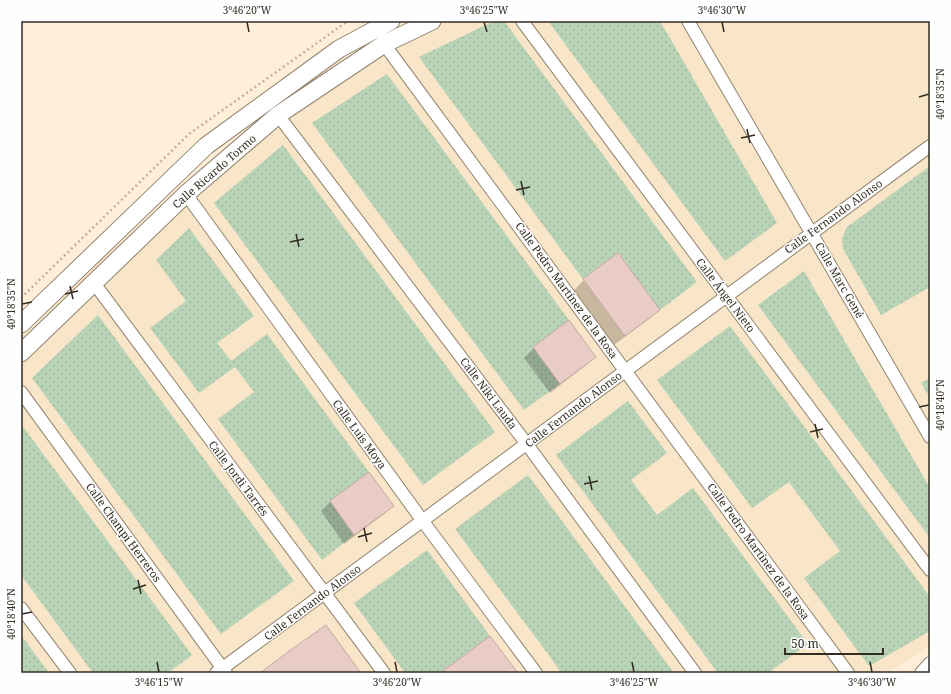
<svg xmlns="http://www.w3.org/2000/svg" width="951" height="694" font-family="'Noto Serif',serif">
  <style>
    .built { fill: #f9e5c7 }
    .grass { fill: url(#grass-dots) }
    .shadow { fill: #0003 }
    .building { fill: #eaccc6; stroke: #c6a9a3 }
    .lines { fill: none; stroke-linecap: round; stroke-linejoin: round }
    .street-casing { stroke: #92846f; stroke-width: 14 }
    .secondary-casing { stroke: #92846f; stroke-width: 19 }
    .path { stroke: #c0b3a1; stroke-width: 2.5; stroke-dasharray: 2 3; stroke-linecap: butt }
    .street { stroke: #fff; stroke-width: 12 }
    .secondary { stroke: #fff; stroke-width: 17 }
    .ticks { fill: none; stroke: #322c23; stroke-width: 1.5 }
    .labels { text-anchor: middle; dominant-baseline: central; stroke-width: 3; stroke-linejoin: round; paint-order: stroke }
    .street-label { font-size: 11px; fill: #322c23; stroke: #fefefe }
    .neatline { fill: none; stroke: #322c23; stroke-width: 1.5 }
    .ticks-label { font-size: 10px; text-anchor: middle; fill: #322c23 }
  </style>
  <defs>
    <pattern id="grass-dots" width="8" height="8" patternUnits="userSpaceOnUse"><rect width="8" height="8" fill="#b8d3b6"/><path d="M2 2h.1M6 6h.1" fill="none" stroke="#9fb59c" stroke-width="1.8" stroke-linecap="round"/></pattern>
  </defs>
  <rect width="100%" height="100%" fill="#ffefd8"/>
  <!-- built -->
  <path class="built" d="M412,21H930V646L887,673H21V336L85,274L260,117L379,38Z"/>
  <!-- grass -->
  <path class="grass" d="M494,21H504L697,282L660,310L618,253L583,279L419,57Z
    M548,21H660L777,223L725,261Z
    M387,74L569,320L533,347L560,384L524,410L312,123Z
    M283,145L495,432L423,485L214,203Z
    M930,166V287L881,315L843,249L842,238L847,227Z
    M189,228L254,316L217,343L231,361L267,334L369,472L330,501L354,535L322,560L218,419L254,392L235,367L199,393L150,328L186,301L156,260Z
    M804,271L930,488V538L758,305Z
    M98,315L294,581L221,634L32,378Z
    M730,326L930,597V631L869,666L804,578L840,551L789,482L752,508L657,380Z
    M930,378V398L921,383Z
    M628,401L667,453L631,480L657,515L693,488L808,644L772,670L774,673H718L556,455Z
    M21,424L192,655L168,673H93L21,575Z
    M528,475L674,673H561L551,658L455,529Z
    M427,550L490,636L440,673H405L354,603Z
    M21,635L49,673H21Z"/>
  <!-- shadow -->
  <path class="shadow" d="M618,255L658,310L649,319L614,345L574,290L584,280Z
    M534,348L595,357L585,366L550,393L524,358Z
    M369,473L393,506L383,515L344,544L321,511L330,502Z"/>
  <!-- building -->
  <path class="building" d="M618,253L660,310L625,336L583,279Z
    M569,320L596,357L560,384L533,347Z
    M369,472L394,506L354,535L330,501Z
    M326,625L361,673H260L289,651Z
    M490,636L518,673H440L454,663Z"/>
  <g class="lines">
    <defs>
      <path id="street" d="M522,21L930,570
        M688,21L930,437
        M384,44L848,673
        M278,115L526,443L695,673
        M186,194L422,520L536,673
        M94,283L384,673
        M21,392L226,673
        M21,608L70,673
        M216,673L930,146
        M921,673L930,663"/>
      <path id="secondary" d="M21,324L206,146L339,49L391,21
        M21,353L186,194L278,115L384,44L432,21"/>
    </defs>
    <!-- street casing -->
    <use href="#street" class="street-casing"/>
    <!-- secondary casing -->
    <use href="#secondary" class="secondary-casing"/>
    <!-- path -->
    <path class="path" d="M21,298L189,134L348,21"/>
    <!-- street -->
    <use href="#street" class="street"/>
    <!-- secondary -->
    <use href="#secondary" class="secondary"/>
  </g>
  <!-- ticks -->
  <path class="ticks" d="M247,22L249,32M484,22L487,32M722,22L724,32M919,97L929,94M747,129L750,143M741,138L755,135M521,181L524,195M516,190L530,187M296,234L299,247M290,242L304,239M70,286L73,299M65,294L78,291M22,304L32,302M919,407L929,405M815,424L818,438M810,432L823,429M589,476L592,490M584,484L598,481M364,528L367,542M358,537L372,533M138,580L141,594M133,589L146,585M22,614L32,612M157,662L159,672M395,662L397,672M632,662L634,672M870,662L872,672"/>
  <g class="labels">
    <!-- street labels -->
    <g class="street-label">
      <text transform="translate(214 171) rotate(-41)">Calle Ricardo Tormo</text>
      <text transform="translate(833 216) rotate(-36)">Calle Fernando Alonso</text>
      <text transform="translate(840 280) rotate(60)">Calle Marc Gené</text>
      <text transform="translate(567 290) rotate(54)">Calle Pedro Martínez de la Rosa</text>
      <text transform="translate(726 295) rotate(53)">Calle Ángel Nieto</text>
      <text transform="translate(489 393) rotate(53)">Calle Niki Lauda</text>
      <text transform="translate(573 409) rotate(-37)">Calle Fernando Alonso</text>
      <text transform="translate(360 434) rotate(54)">Calle Luis Moya</text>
      <text transform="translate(239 478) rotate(53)">Calle Jordi Tarrés</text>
      <text transform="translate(124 532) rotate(54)">Calle Champi Herreros</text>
      <text transform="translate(759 551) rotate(54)">Calle Pedro Martínez de la Rosa</text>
      <text transform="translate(312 602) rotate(-37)">Calle Fernando Alonso</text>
    </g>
  </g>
  <!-- border -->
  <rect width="951" height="694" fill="none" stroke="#fefefe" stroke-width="44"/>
  <!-- scale -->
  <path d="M785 648v6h98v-6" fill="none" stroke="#322c23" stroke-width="2"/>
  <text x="791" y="648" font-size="12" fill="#322c23" stroke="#fefefe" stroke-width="3" paint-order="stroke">50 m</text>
  <rect x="22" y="22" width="907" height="650" class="neatline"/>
  <g class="ticks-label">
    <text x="247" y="14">3°46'20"W</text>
    <text x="484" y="14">3°46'25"W</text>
    <text x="722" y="14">3°46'30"W</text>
    <text transform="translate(940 94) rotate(-90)" y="4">40°18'35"N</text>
    <text transform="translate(11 304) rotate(-90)" y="4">40°18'35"N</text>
    <text transform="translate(940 405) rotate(-90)" y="4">40°18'40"N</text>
    <text transform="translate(11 614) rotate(-90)" y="4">40°18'40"N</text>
    <text x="159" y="686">3°46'15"W</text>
    <text x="397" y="686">3°46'20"W</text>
    <text x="634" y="686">3°46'25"W</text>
    <text x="872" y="686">3°46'30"W</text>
  </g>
</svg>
